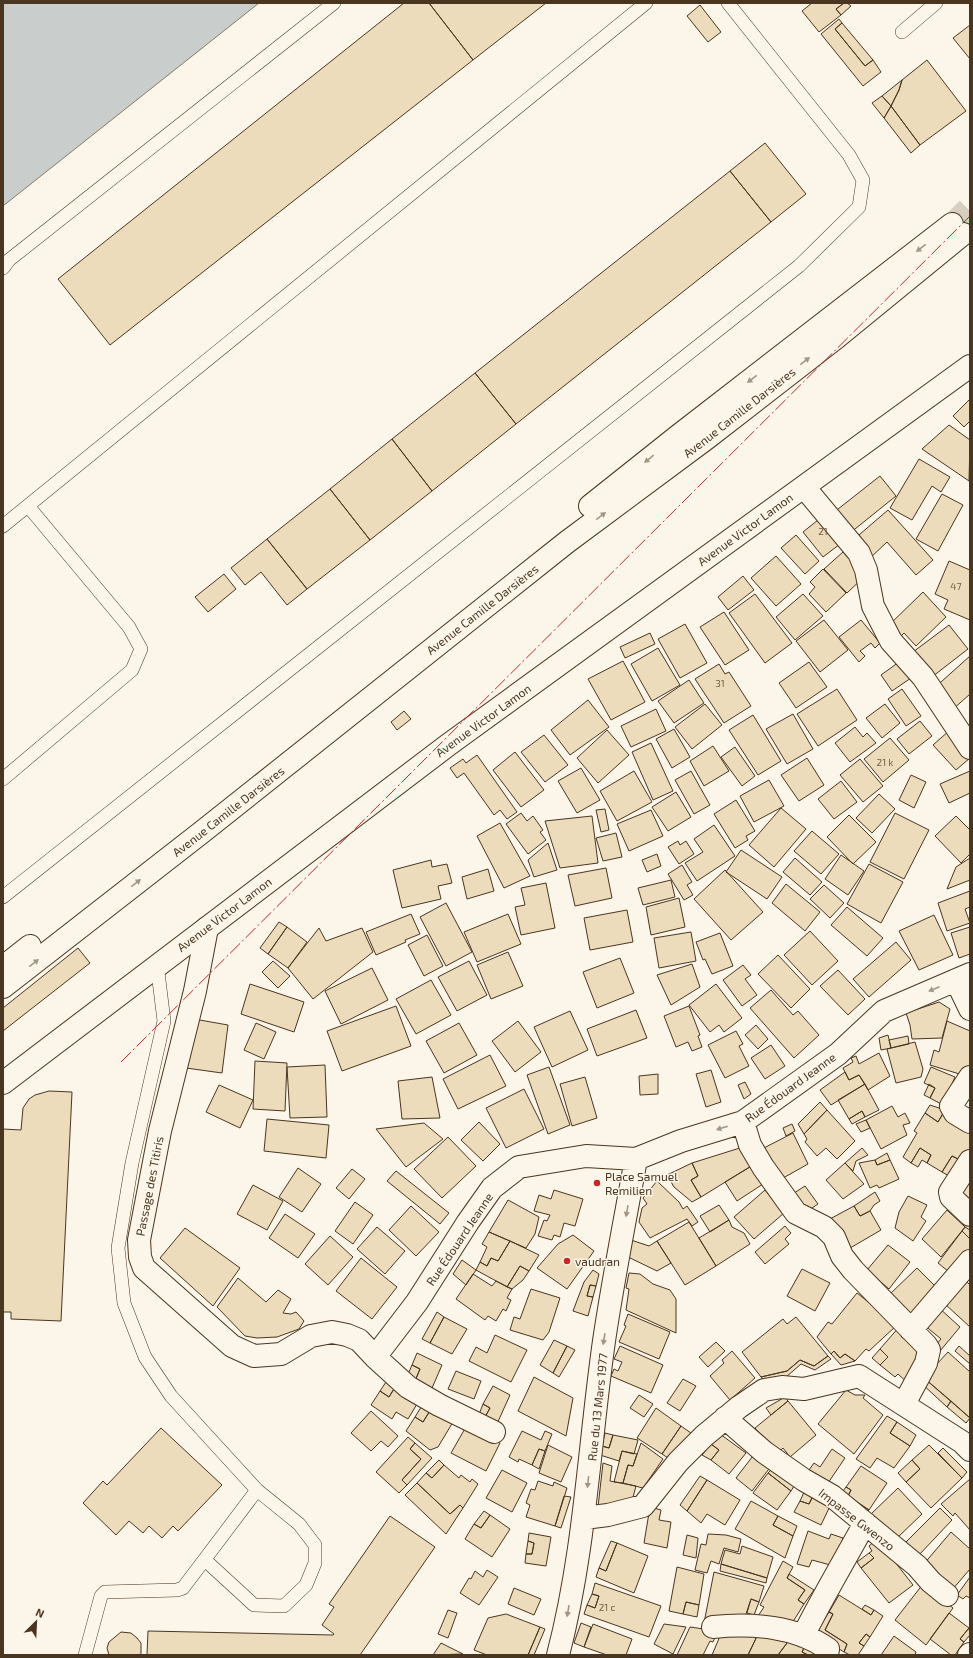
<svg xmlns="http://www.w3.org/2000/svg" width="973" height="1658" font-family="'Exo 2',sans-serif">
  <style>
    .water { fill: #c9cecd; stroke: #887966 }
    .building { fill: #ecdcbc; stroke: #4a3520 }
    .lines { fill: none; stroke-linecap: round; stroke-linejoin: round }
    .primary-tunnel { stroke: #d8cfc1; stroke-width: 22; stroke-dasharray: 22 11; stroke-linecap: butt }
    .service-casing { stroke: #4a3520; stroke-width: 14 }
    .minor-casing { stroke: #4a3520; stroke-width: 24 }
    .tertiary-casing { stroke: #4a3520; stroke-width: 24 }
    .primary-casing { stroke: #4a3520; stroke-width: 24 }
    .service { stroke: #fbf6e9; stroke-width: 13 }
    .minor { stroke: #fbf6e9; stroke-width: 22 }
    .tertiary { stroke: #fbf6e9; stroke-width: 22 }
    .primary { stroke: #fbf6e9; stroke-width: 22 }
    .power { stroke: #c62828; stroke-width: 1; stroke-dasharray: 14 3 2 3; stroke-linecap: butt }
    .oneway { fill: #a29684 }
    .poi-dot { fill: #c62828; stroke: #fbf6e9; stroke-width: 1.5 }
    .labels { text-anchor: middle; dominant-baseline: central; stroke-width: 3; stroke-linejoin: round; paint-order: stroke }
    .number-label { font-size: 10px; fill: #725f47 }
    .street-label { font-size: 12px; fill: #4a3520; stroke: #fbf6e9 }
    .poi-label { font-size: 12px; fill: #4a3520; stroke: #fbf6e9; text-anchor: start }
  </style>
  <rect width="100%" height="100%" fill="#fbf6e9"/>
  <!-- water -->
  <path class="water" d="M3,3H259L3,206Z"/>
  <!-- building -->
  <path class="building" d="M404,3H429L473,60L110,345L58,279Z
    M429,3H546L473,60Z
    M812,3H844L836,9L841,15L819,32L802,11Z
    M844,3H847L851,6L841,15L836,9Z
    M700,5L721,32L708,42L687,16Z
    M839,19L842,23L835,29L865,66L873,60L881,72L863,86L821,34Z
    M842,23L873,60L865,66L835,29Z
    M970,25V59L953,38Z
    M927,60L966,111L920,145L891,106L899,90L902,80Z
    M902,80L899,90L891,106L882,96Z
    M882,96L891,106L884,118L872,103Z
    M891,106L920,145L911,153L884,118Z
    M765,143L806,194L771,222L730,171Z
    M730,171L771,222L516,424L475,373Z
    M475,373L516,424L432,491L392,439Z
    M970,399V421L964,427L953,416Z
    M949,425L970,440L969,481L922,449Z
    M392,439L432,491L370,540L330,489Z
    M919,459L950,477L941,492L932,486L912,520L890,508Z
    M880,476L896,496L850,533L833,513Z
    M330,489L370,540L307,589L267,539Z
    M942,494L963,505L938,551L916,539Z
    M888,510L933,560L916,575L887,542L868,560L852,541Z
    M823,516L844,541L823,557L803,532Z
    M796,535L819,561L805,574L781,548Z
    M267,539L307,589L287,605L261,572L245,585L231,568Z
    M843,552L865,576L847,593L824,569Z
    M776,556L801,584L776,606L751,578Z
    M949,561L970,570V620L944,609L948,600L935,594Z
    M823,569L846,593L826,612L809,594L815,587L810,582Z
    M224,574L236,589L208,612L195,597Z
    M743,576L754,590L728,610L718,597Z
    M923,592L946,617L916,646L904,633L898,639L887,627Z
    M755,594L792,643L765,663L729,613Z
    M803,594L823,616L795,640L776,617Z
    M724,612L749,650L725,665L700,627Z
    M824,620L848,650L820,672L796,641Z
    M861,620L880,643L875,648L871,643L860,651L865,656L859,662L839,637Z
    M685,624L707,663L680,678L658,639Z
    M949,625L968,649L928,680L909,655Z
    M650,633L655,644L625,658L620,647Z
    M658,648L680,685L652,701L631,664Z
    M970,656V694L951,711L932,690Z
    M623,661L645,702L611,720L588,679Z
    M809,662L827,687L796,708L779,683Z
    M899,662L911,678L892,691L881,675Z
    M719,664L725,674L729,672L751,706L724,723L695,679Z
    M689,680L704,703L674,723L658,701Z
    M837,689L857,720L818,746L797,714Z
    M902,689L921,716L906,726L888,699Z
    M588,700L609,727L570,755L551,730Z
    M705,704L722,725L692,749L675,727Z
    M885,704L900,723L882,738L866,718Z
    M656,709L666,731L631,747L621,726Z
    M404,711L411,719L397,730L391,722Z
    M793,714L813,749L787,764L766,729Z
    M753,715L781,761L758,775L729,730Z
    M920,721L932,736L909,754L897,739Z
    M855,727L863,737L867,733L876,743L850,762L835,743Z
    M674,729L690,757L672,768L656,739Z
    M607,730L629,755L598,783L577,758Z
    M950,730L970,758L956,770L933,745Z
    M544,735L568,765L545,782L521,752Z
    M890,738L909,760L883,782L864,759Z
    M651,743L673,791L653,800L632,752Z
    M713,746L729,771L704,786L690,761Z
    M735,747L755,776L742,786L721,757Z
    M515,752L544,790L521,807L493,770Z
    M477,755L517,812L507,819L500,810L494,815L464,773L457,778L450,768L463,759L466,763Z
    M807,758L824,785L799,801L781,775Z
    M860,759L883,786L863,802L840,775Z
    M581,768L600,800L577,813L558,781Z
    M634,771L652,802L617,821L600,791Z
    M691,771L710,805L694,814L675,780Z
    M970,771V793L949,803L940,784Z
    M911,775L926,782L914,808L899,800Z
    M769,780L784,806L754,822L740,796Z
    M841,781L857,802L834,819L818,799Z
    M676,792L691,817L668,831L652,807Z
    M879,794L895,809L872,833L856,818Z
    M736,800L755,831L746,836L748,840L735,848L714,814Z
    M781,808L806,829L774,867L749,845Z
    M605,809L609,830L601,832L596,810Z
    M651,810L663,836L629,851L617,824Z
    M521,813L527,821L533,816L543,830L540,832L546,840L528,854L506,824Z
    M895,813L929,830L904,879L870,862Z
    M849,815L876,842L853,864L827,837Z
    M592,816L598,863L560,868L545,821Z
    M956,816L970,830V854L961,863L935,836Z
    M500,823L530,876L504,888L477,836Z
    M714,825L735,856L697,881L685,863L703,852L694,839Z
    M812,831L839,854L821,874L794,851Z
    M616,833L622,857L603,861L596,838Z
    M678,841L680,845L686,841L694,854L679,864L668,847Z
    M548,843L557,870L534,877L528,860Z
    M741,850L782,877L767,899L726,872Z
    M657,854L661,866L647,872L642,860Z
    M841,855L864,871L848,895L825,879Z
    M795,858L822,882L810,895L783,872Z
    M970,858V880L947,889L956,867Z
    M431,860L432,867L447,864L452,883L438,886L441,899L402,908L393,870Z
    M869,864L903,882L881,923L847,904Z
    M682,865L692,882L687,885L693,895L684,900L668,874Z
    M606,868L612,898L575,906L568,875Z
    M488,869L494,891L467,899L462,877Z
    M725,870L763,912L731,940L694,899Z
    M671,880L675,897L643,905L638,888Z
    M546,883L555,928L521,935L515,907L525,905L521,888Z
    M786,884L820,912L805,931L772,903Z
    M824,885L844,903L830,918L810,899Z
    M970,891V907L965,909L970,923L947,931L938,903Z
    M679,898L685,927L651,935L646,907Z
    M446,903L472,952L446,966L420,917Z
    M847,907L883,938L867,956L831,925Z
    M627,910L633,942L590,950L584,918Z
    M411,914L420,934L405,940L406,942L376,955L366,932Z
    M508,914L521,944L477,962L464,932Z
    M934,915L953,955L919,970L899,931Z
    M279,922L287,927L268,954L260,948Z
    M287,927L307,942L288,968L268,954Z
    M970,927V954L959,958L951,933Z
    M319,928L326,941L362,928L373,952L313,999L288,968Z
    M810,931L838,961L812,985L784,955Z
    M691,932L696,961L659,968L654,938Z
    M720,933L733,966L712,974L705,959L703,960L696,942Z
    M427,935L443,966L424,976L408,945Z
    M896,942L911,960L869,997L853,979Z
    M78,948L90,963L3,1031V1008Z
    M508,952L523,986L491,999L477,965Z
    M778,955L810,989L791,1008L758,974Z
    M620,958L634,993L597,1008L583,972Z
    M273,961L290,976L278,988L262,972Z
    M469,961L487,995L457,1011L438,977Z
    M692,964L700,987L671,1005L657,975Z
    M743,965L751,975L745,979L757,995L742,1006L723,980Z
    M372,968L388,1000L341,1024L325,991Z
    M838,970L865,999L848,1015L820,986Z
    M431,980L451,1015L416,1034L396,999Z
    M250,984L304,1002L294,1032L241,1014Z
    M716,984L742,1018L724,1032L719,1025L710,1032L689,1005Z
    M771,990L793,1015L798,1011L819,1035L794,1058L750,1008Z
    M939,1002L950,1009L942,1038L912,1039L910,1025L906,1013Z
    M396,1006L411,1046L342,1071L327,1031Z
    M689,1006L700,1035L698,1036L702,1047L692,1051L688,1042L676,1047L664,1016Z
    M636,1010L647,1038L597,1056L587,1029Z
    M570,1011L588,1050L552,1067L534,1027Z
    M194,1019L228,1025L222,1073L186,1068Z
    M518,1021L541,1052L515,1072L492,1041Z
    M947,1021L970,1031V1069L966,1076L930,1065L934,1050L939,1052Z
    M256,1023L276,1032L264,1059L244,1050Z
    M459,1023L477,1055L444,1073L426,1041Z
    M756,1025L768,1039L758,1049L745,1035Z
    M736,1031L743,1044L739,1046L749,1066L725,1078L708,1045Z
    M888,1035L891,1048L881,1050L879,1038Z
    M908,1036L909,1044L891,1048L889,1040Z
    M915,1042L923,1069L921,1077L896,1083L887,1049Z
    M771,1045L785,1066L765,1079L751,1058Z
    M879,1053L890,1076L868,1090L859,1075L849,1080L843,1068L853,1062L851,1058L856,1056L859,1064Z
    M490,1055L506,1086L458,1109L443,1079Z
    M255,1061L287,1063L285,1111L253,1109Z
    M325,1065L327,1117L290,1118L287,1067Z
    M549,1067L570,1125L548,1134L527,1075Z
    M931,1067L955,1077L943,1105L930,1098L935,1088L924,1083Z
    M711,1070L721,1102L706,1107L696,1074Z
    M845,1072L849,1080L859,1075L865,1084L831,1105L820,1090Z
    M658,1074V1094L640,1095L639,1076Z
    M432,1077L440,1118L402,1119L398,1081Z
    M585,1077L597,1118L572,1126L560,1084Z
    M745,1082L751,1094L744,1099L738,1085Z
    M865,1084L879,1110L865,1117L862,1111L849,1119L838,1100Z
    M929,1084L935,1088L930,1098L924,1095Z
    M219,1085L253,1100L240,1128L206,1112Z
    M524,1089L544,1129L506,1148L486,1108Z
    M49,1091L72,1092L61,1321L11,1319V1312H3V1129L21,1130L23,1108L29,1099L35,1095Z
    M820,1102L827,1110L804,1134L798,1124Z
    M930,1105L945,1110L938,1122L925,1113Z
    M892,1106L898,1117L905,1113L910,1123L903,1125L907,1135L881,1149L866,1120Z
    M827,1110L855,1141L837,1159L826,1148L817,1156L805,1142L807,1139L804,1134Z
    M945,1110L970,1125V1154L958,1159L952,1156L942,1172L927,1163L931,1155L920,1148L911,1163L903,1157L917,1133L914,1131L925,1113L938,1122Z
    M862,1111L865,1117L852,1124L849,1119Z
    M267,1119L329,1125L326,1158L264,1151Z
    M866,1120L870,1128L861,1132L856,1124Z
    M479,1122L500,1144L483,1161L461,1140Z
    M424,1123L443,1139L406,1167L376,1129Z
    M792,1124L795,1131L786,1136L783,1128Z
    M793,1133L808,1164L776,1182L758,1151Z
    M448,1137L476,1166L442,1198L414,1169Z
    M743,1147L753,1165L701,1197L691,1180L698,1176L692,1163Z
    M862,1148L868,1155L856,1161L853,1171L845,1163Z
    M920,1148L931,1155L927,1163L922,1160L918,1167L911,1163Z
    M887,1153L890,1160L877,1165L875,1160Z
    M952,1156L958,1159L949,1176L942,1172Z
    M875,1160L877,1165L890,1160L899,1179L879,1188L877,1185L870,1188L859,1163Z
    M692,1163L698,1176L691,1180L701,1197L692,1202L674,1187L667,1175Z
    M845,1163L864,1184L843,1199L826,1180Z
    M753,1165L763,1184L737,1201L725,1182Z
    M298,1168L321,1184L302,1212L279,1197Z
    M352,1169L365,1179L349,1199L336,1188Z
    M396,1171L449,1213L440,1224L387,1181Z
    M970,1180V1203L960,1196Z
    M657,1181L679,1202L683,1209L687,1206L698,1222L692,1226L687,1219L650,1238L639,1222L642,1208L647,1204L643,1198Z
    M253,1185L283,1201L267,1230L237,1214Z
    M805,1186L818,1204L803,1214L791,1195Z
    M554,1190L583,1199L575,1226L564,1223L560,1237L554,1235L552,1240L538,1236L544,1220L547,1221L550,1215L534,1211L539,1195L551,1199Z
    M765,1190L784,1213L754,1239L734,1217Z
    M875,1192L880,1201L874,1205L870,1211L860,1216L854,1206Z
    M908,1196L927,1205L921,1217L926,1221L913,1241L895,1228L899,1212Z
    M508,1200L539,1217L535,1234L526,1248L489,1232Z
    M355,1202L373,1215L353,1244L335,1231Z
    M719,1205L729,1220L710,1232L700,1216Z
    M411,1206L439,1232L416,1256L389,1230Z
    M854,1206L860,1216L870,1211L881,1230L845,1251L828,1220Z
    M947,1210L965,1227L941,1257L922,1239Z
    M285,1214L315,1234L298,1258L269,1238Z
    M729,1220L732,1227L744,1233L750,1244L716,1266L699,1238Z
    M689,1222L716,1266L685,1285L657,1241Z
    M785,1226L791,1233L785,1239L789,1244L765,1264L755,1252Z
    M377,1227L405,1251L385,1274L357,1249Z
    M965,1227L970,1230V1239L962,1231Z
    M185,1228L240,1268L213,1306L160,1258Z
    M962,1231L970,1239V1256L954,1276L938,1263Z
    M489,1232L510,1241L498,1261L491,1258L487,1266L480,1262L487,1247L482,1244Z
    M573,1235L594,1251L567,1289L537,1268L558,1244Z
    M330,1236L353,1257L328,1285L305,1264Z
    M628,1239L649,1246L657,1241L671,1263L657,1271L626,1256Z
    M510,1241L539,1255L529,1271L520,1266L507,1287L476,1270L480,1262L487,1266L491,1258L498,1261Z
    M888,1245L910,1262L889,1289L867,1270Z
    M361,1258L397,1287L372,1319L336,1291Z
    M462,1260L476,1270L466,1285L453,1274Z
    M520,1266L529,1271L523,1280L512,1289L507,1287Z
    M917,1268L939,1290L912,1319L888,1296Z
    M802,1269L830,1283L815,1311L787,1296Z
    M593,1270L599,1274L596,1286L590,1285L587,1296L593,1297L588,1316L573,1311L584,1282Z
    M629,1273L640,1274L653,1284L670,1290L676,1299V1333L626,1310L629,1289L626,1288Z
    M473,1274L492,1286L496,1281L512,1289L507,1298L511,1300L506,1311L503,1309L496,1321L488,1316L485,1320L456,1299Z
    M238,1278L266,1302L278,1290L291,1299L283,1313L291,1314L296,1312L304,1321L299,1329L277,1337L257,1338L245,1336L217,1307Z
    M964,1279L970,1285V1327L945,1304Z
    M590,1285L596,1286L593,1297L587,1296Z
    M531,1289L560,1298L549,1332L543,1340L510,1330L514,1317L520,1319Z
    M857,1293L897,1325L869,1351L866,1349L855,1361L845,1354L840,1358L834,1351L831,1354L817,1337L828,1322L832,1324Z
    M938,1307L960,1327L940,1351L935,1346L941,1339L923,1324Z
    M437,1312L444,1317L430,1343L422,1339Z
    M628,1314L670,1332L659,1359L619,1342L626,1326L624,1325Z
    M444,1317L467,1329L452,1354L430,1343Z
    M796,1317L828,1356L814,1366L800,1360L787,1371L761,1377L742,1352L783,1319L787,1324Z
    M900,1326L925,1355L910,1385L898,1374L895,1377L880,1365L888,1357L880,1349Z
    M495,1335L527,1350L511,1382L469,1361L476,1347L487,1353Z
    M554,1340L567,1346L553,1373L540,1365Z
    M716,1342L725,1351L708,1367L699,1357Z
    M567,1346L575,1350L559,1377L553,1373Z
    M620,1346L663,1365L651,1393L611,1376L614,1369L618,1371L622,1362L614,1359Z
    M959,1346L970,1356V1364L955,1351Z
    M880,1349L888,1357L880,1365L872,1358Z
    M732,1351L755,1378L730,1400L710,1376L724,1363L722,1360Z
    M834,1351L840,1358L845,1354L855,1361L841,1365L831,1354Z
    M948,1352L970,1372V1418L924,1378Z
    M417,1353L442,1365L432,1388L437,1391L435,1397L415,1381L420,1369L412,1365Z
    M828,1356L831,1359L815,1370L801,1364L786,1377L764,1381L761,1377L787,1371L800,1360L814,1366Z
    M412,1365L420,1369L415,1381L406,1379Z
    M456,1371L481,1381L474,1399L448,1389Z
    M534,1377L573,1398L566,1436L518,1411Z
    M924,1378L951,1401L947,1407L921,1383Z
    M388,1379L397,1384L389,1397L380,1391Z
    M683,1379L696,1386L680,1411L667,1403Z
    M397,1384L420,1399L408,1419L396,1412L392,1419L371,1405L380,1391L389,1397Z
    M493,1386L510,1395L496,1426L484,1419L490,1408L483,1404Z
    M846,1390L855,1395H865L863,1398L883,1415L854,1454L818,1424Z
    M639,1395L653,1404L644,1417L630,1408Z
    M785,1397L788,1401L771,1415L766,1408Z
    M788,1401L816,1435L790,1457L783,1448L776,1455L755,1428Z
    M951,1401L970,1418L966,1423L947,1407Z
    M423,1404L431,1409L423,1422L415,1417Z
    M483,1404L490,1408L484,1419L478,1417Z
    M656,1408L681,1426L662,1454L637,1438Z
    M431,1409L453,1422L438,1447L430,1450L406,1431L415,1417L423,1422Z
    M371,1411L398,1436L388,1447L381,1441L371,1451L351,1433Z
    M887,1416L897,1422L890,1433L910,1446L894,1468L877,1458L870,1468L856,1459Z
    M897,1422L916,1435L910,1446L890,1433Z
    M467,1425L500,1443L486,1471L451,1453Z
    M681,1426L691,1433L668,1458L662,1454Z
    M161,1428L222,1485L178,1531L173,1526L162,1538L149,1526L143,1533L129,1521L116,1535L83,1503L103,1481L107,1485Z
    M522,1431L541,1440L545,1431L552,1434L545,1451L539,1449L532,1465L519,1459L518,1462L509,1457Z
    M605,1433L613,1435L609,1448L602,1446Z
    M720,1434L746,1453L729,1474L711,1460L719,1450L711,1444Z
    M613,1435L638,1440L634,1454L622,1451L619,1461L600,1455L602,1446L609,1448Z
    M408,1437L415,1443L410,1449L421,1459L402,1480L407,1485L399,1493L376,1472Z
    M415,1443L432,1458L407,1485L402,1480L421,1459L410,1449Z
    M641,1443L663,1459L643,1488L623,1483L628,1465L633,1466Z
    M711,1444L719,1450L711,1460L702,1455Z
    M548,1445L572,1457L561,1482L539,1473Z
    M929,1445L962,1478L931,1508L906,1482L920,1469L912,1460Z
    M943,1448L967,1472L962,1478L938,1453Z
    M539,1449L545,1451L539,1469L532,1465Z
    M832,1449L845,1458L828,1483L809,1470L814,1463L820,1467Z
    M622,1451L637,1454L633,1466L628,1465L623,1483L614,1482Z
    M756,1452L772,1465L752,1491L736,1478Z
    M439,1460L444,1465L432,1478L426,1473Z
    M912,1460L920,1469L906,1482L898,1473Z
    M603,1463L612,1466L610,1481L636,1486L632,1501L598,1507Z
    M444,1465L459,1478L461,1475L470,1482L472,1479L478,1484L463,1508L460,1505L450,1514L417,1483L426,1473L432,1478Z
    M861,1466L887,1483L869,1510L848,1496L851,1490L846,1487Z
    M772,1469L794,1486L791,1491L768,1473Z
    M502,1470L527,1483L512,1512L486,1498Z
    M768,1473L791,1491L777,1510L753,1493Z
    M700,1476L707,1480L687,1511L680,1505Z
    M970,1479V1530L955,1513L953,1516L941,1504Z
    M707,1480L740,1500L725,1525L707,1514L701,1523L687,1511Z
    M538,1481L553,1486L554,1482L567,1488L555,1526L526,1517L530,1505L526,1503L531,1489L535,1490Z
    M417,1483L450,1514L460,1505L463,1508L446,1534L405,1495Z
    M846,1487L851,1490L848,1496L869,1510L865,1514L838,1498Z
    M898,1488L922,1514L896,1539L871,1514Z
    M805,1490L814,1494L809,1504L800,1501Z
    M814,1494L832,1502L821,1525L794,1512L800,1501L809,1504Z
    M564,1496L571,1497L561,1528L555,1526Z
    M751,1501L778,1516L773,1525L793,1536L785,1558L735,1529Z
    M650,1507L661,1510L659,1520L671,1522L667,1548L644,1543Z
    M940,1508L952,1520L918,1556L905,1543Z
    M484,1511L490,1515L481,1528L474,1524Z
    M490,1515L510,1529L492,1557L465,1539L474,1524L481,1528Z
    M390,1516L435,1547L360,1655H147L148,1631L333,1635L334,1634L322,1625L334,1607L329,1604Z
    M778,1516L797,1526L793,1536L773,1525Z
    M808,1531L829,1539L831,1534L843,1538L834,1566L812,1560L809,1567L797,1564Z
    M951,1532L970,1549V1569L952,1590L923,1565Z
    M529,1533L551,1537L546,1566L525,1563L526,1554H532L534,1543L528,1541Z
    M708,1534L726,1535L741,1539L738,1552L724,1548L719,1564L711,1561L707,1573L695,1570L701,1544L706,1545Z
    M687,1535L698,1538L696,1558L683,1555Z
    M877,1539L913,1585L889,1603L861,1568L874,1558L869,1553L872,1551L869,1546Z
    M528,1541L534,1543L532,1554H526Z
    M611,1541L617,1543L606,1571L599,1568Z
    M617,1543L648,1556L634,1593L596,1577L599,1568L606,1571Z
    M742,1546L773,1557L767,1578L721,1564L725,1550L740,1554Z
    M869,1553L874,1558L861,1568L857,1562Z
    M783,1561L793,1567L787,1578L805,1590L798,1600L804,1604L789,1628L754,1622L764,1607L760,1605Z
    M721,1564L767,1578L766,1583L720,1571Z
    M677,1567L704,1574L699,1605L686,1602L683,1614L669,1611Z
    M487,1570L498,1577L479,1605L460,1593L469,1578L471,1579L475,1571L483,1577Z
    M714,1572L764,1586L759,1602L751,1599L743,1623H704Z
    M789,1574L814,1590L804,1604L798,1600L805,1590L787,1578Z
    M970,1577V1598L966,1596L963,1599L957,1595Z
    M595,1583L661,1606L649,1637L584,1614L587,1605L595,1608L599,1596L592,1594Z
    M923,1584L953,1608L926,1645L895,1620Z
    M514,1588L541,1599L534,1615L508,1604Z
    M592,1594L599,1596L595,1608L587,1605Z
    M839,1595L871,1615L874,1610L883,1616L870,1637L866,1634L859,1643L864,1646L858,1655H850L844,1652L847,1644L825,1630L833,1614L829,1612Z
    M751,1599L759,1602L754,1615L747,1613Z
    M686,1602L699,1605L697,1617L683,1614Z
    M865,1605L874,1610L871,1615L862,1609Z
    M448,1610L457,1613L448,1638L438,1634Z
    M829,1612L833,1614L825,1630L847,1644L844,1652L815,1634Z
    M949,1613L969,1628L960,1639L964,1642L955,1655H951L930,1639Z
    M506,1614L540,1627L528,1655H487L474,1650L488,1618Z
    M581,1623L591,1627L584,1647L574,1643Z
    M593,1624L632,1639L626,1655H607L584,1647Z
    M664,1624L686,1627L673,1654L654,1644Z
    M540,1627L545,1629L534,1655H528Z
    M690,1627L718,1631L713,1642L710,1641L703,1655H677Z
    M969,1628L970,1635L964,1642L960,1639Z
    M723,1629L760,1630L748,1655H712Z
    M760,1630L790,1639L778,1655H748Z
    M121,1632L131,1633L137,1638L141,1643V1655H109L107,1648L109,1642Z
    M866,1634L870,1637L864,1646L859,1643Z
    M894,1636L916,1652L915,1655H881Z
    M790,1639L805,1646L802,1652L808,1655H778Z
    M441,1643L463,1654L433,1655Z
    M805,1646L815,1651L813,1655H808L802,1652Z"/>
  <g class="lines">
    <!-- primary-tunnel -->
    <path class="primary-tunnel" d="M952,224L970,206"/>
    <defs>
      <path id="service" d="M902,32L936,3
        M3,268L9,260L334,3
        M3,526L646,3
        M3,779L132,670L141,649L129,627L28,506
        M3,897L799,266L859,207L863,180L849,155L728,3
        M157,964L164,1021L132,1163L118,1248L124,1303L145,1357L171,1396L257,1490L299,1524L315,1545V1563L306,1585L284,1606L254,1605L205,1560
        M85,1655L101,1596L105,1592L177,1590L183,1588L257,1490"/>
      <path id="minor" d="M804,487L859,553L866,570L873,606L891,641L923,677L970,748
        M207,928L195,991L160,1131L139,1240L140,1257L144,1268L232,1346L254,1356L281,1354L311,1336L332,1332L347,1335L359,1340L375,1357
        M956,980L970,1009
        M970,1077L951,1106L955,1113L970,1122
        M743,1122L750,1145L763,1167L796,1213L824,1227L834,1237L842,1256L853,1270L926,1345L929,1350L926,1363L904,1404
        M970,1161L950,1192L951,1197L970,1215
        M911,1330L970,1261
        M725,1418L764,1452L804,1480L832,1496L917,1566L931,1582L947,1595
        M494,1432L439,1405L408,1387L375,1357L417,1302L468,1222L492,1188L519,1167L586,1156L636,1159L681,1141L743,1122L838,1054L884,1011L970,974
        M584,1518L608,1515L643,1506L678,1462L704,1436L739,1407L764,1390L782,1387L804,1389L859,1376L962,1442L970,1450
        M713,1627C751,1623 796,1626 828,1649L827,1655
        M803,1636C822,1598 844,1561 865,1523
        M558,1655C585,1552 589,1446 604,1341C613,1280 625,1220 636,1159
        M969,1655L970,1654"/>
      <path id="tertiary" d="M3,1083L448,745L970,366"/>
      <path id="primary" d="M590,506L678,436L952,224
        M3,967L30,946
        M3,987L202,832L567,542L707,438L837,337L963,234"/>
    </defs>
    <!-- service casing -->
    <use href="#service" class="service-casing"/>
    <!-- minor casing -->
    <use href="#minor" class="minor-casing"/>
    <!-- tertiary casing -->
    <use href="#tertiary" class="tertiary-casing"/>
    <!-- primary casing -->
    <use href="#primary" class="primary-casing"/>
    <!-- service -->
    <use href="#service" class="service"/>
    <!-- minor -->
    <use href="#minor" class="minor"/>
    <!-- tertiary -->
    <use href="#tertiary" class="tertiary"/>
    <!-- primary -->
    <use href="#primary" class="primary"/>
    <!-- power -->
    <path class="power" d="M121,1062L970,216"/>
  </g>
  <!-- one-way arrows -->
  <defs><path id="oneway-solid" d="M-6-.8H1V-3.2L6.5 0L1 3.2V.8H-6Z"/></defs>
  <g class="oneway">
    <use href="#oneway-solid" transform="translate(921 248) rotate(142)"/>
    <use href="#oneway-solid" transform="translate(805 361) rotate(-38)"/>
    <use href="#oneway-solid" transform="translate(752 379) rotate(142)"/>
    <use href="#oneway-solid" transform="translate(649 459) rotate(141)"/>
    <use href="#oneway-solid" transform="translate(601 516) rotate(-37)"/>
    <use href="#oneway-solid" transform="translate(136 883) rotate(-38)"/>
    <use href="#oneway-solid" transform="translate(34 963) rotate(-38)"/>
    <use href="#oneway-solid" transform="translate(934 989) rotate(157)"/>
    <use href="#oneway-solid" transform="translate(722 1128) rotate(163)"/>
    <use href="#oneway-solid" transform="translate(627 1211) rotate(100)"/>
    <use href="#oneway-solid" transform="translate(604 1339) rotate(99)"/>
    <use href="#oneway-solid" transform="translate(588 1482) rotate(96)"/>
    <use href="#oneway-solid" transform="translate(568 1611) rotate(100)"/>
  </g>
  <!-- markers -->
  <g class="poi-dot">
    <circle cx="597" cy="1183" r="4"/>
    <circle cx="567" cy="1261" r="4"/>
  </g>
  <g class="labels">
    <!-- number labels -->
    <g class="number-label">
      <text x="823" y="531">21</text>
      <text x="956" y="586">47</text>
      <text x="720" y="683">31</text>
      <text x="885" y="762">21 k</text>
      <text x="607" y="1607">21 c</text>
    </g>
    <!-- street labels -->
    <g class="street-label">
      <text transform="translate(739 412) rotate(-38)">Avenue Camille Darsières</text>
      <text transform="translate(745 529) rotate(-36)">Avenue Victor Lamon</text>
      <text transform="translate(482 609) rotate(-38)">Avenue Camille Darsières</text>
      <text transform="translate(483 720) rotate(-36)">Avenue Victor Lamon</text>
      <text transform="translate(228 811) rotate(-38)">Avenue Camille Darsières</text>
      <text transform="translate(224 914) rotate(-37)">Avenue Victor Lamon</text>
      <text transform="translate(790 1087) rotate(-36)">Rue Édouard Jeanne</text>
      <text transform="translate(149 1186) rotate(-79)">Passage des Titiris</text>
      <text transform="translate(459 1239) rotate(-56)">Rue Édouard Jeanne</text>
      <text transform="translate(597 1407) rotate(-84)">Rue du 13 Mars 1977</text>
      <text transform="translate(857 1519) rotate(38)">Impasse Gwenzo</text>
    </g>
    <!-- poi labels -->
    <g class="poi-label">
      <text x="605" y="1176">Place Samuel<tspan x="605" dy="14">Remilien</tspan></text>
      <text x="575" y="1261">vaudran</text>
    </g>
  </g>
  <!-- border -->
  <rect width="973" height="1658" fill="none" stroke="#4a3520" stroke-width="8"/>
  <!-- north arrow -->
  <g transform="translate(36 1622) rotate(24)" stroke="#fbf6e9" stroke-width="3" paint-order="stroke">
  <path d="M0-3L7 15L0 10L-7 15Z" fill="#4a3520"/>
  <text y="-6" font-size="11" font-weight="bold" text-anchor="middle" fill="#4a3520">N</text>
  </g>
</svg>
